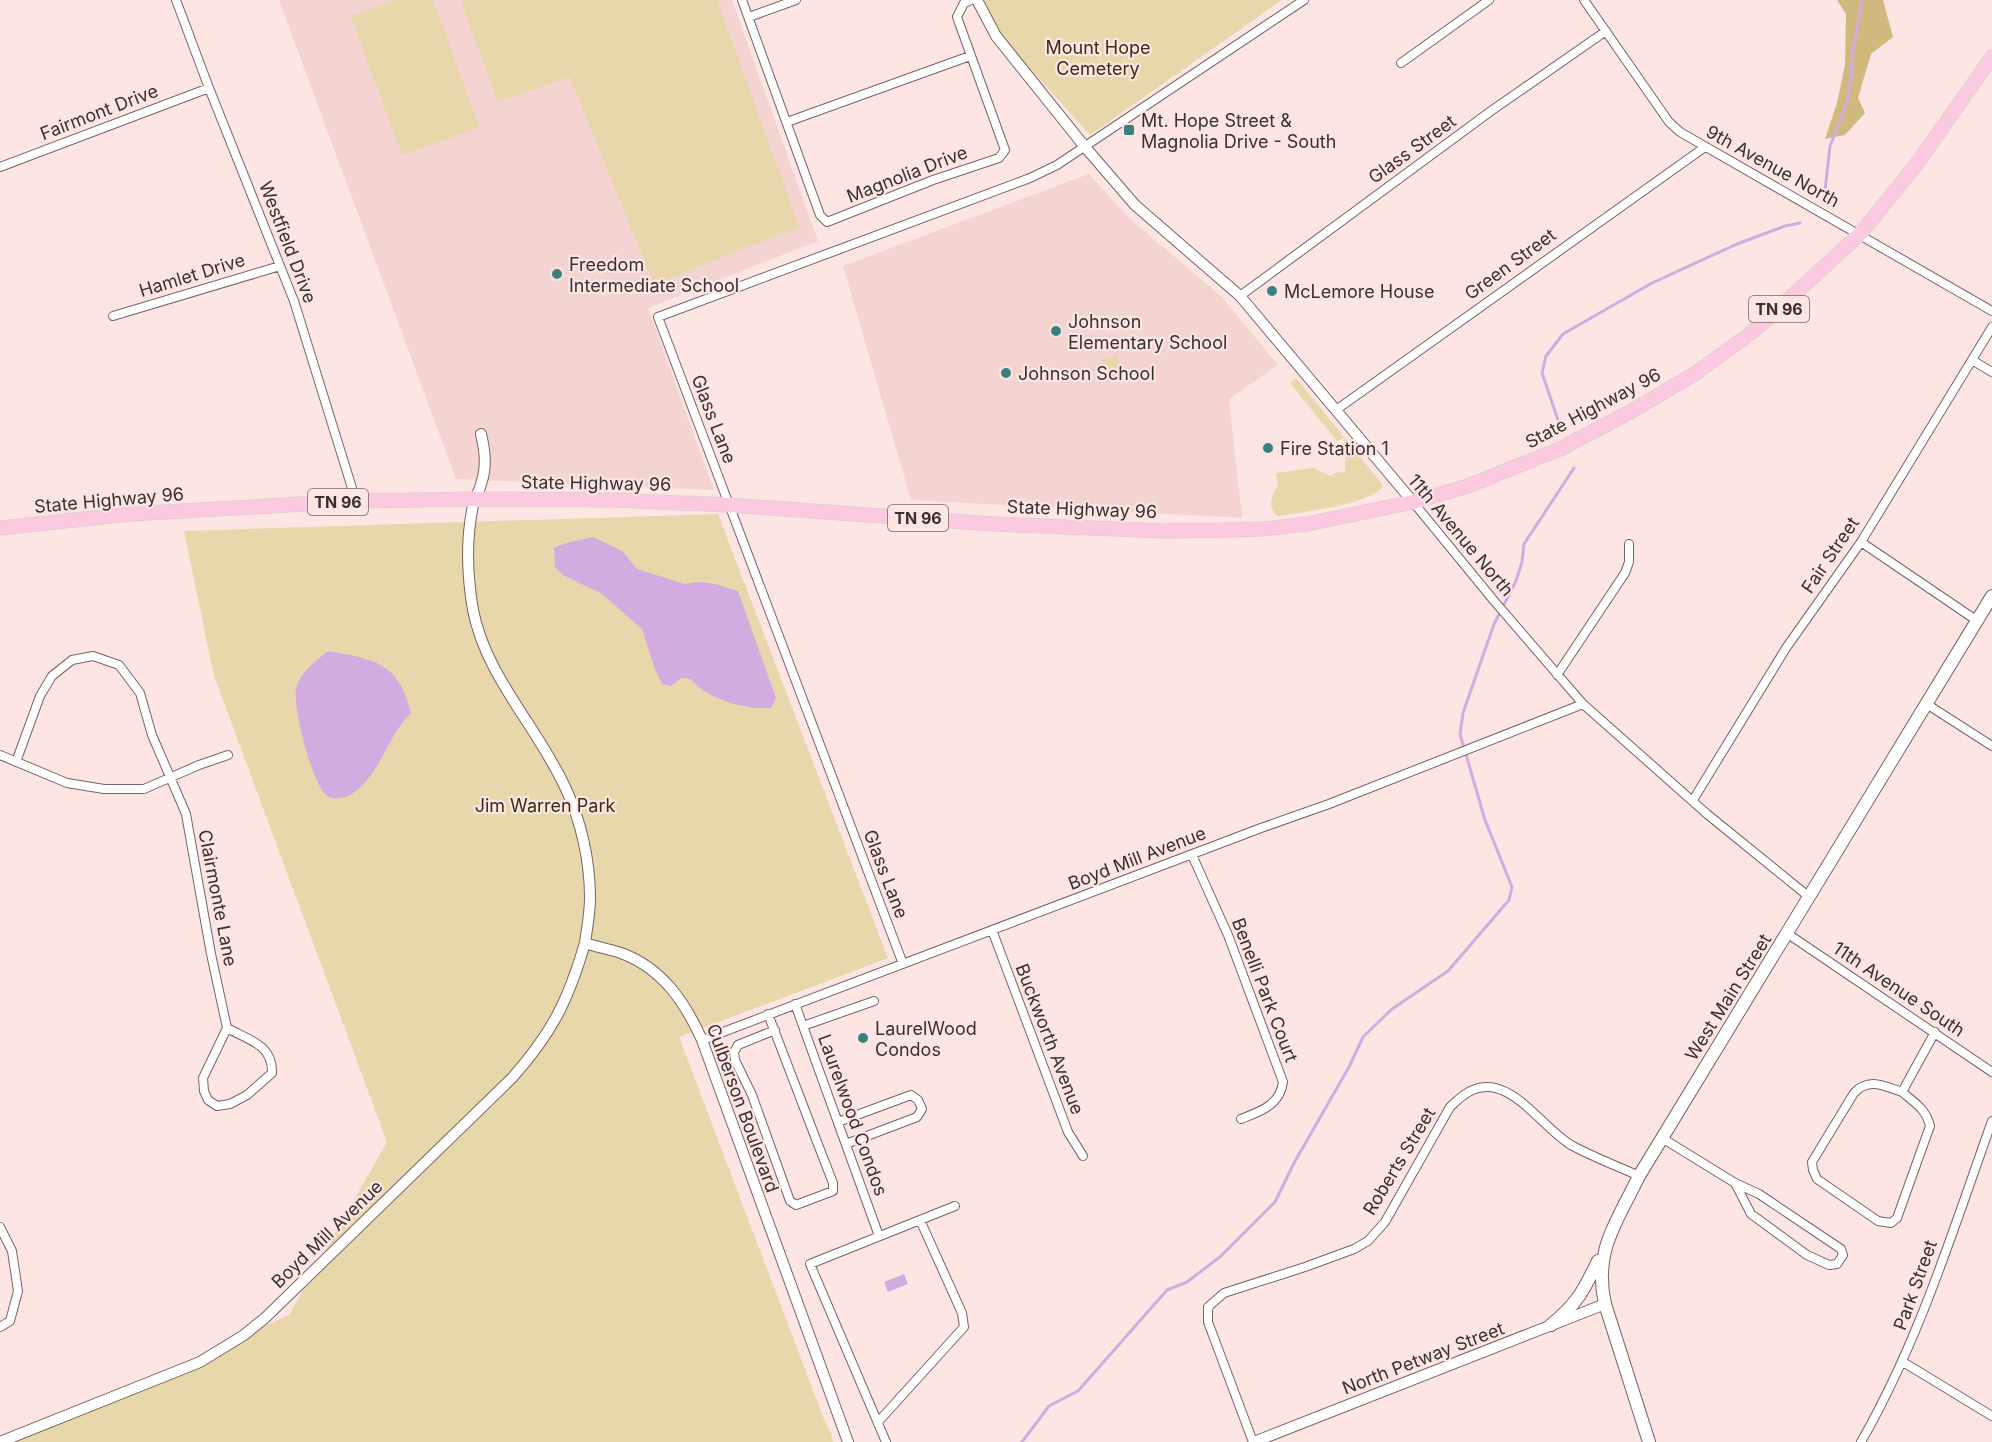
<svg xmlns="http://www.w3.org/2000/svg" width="1992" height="1442" font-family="Inter,sans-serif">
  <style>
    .built { fill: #f3d4d1 }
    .green { fill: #e7d7aa }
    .forest { fill: #cfb97d }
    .water { fill: #d2ace0 }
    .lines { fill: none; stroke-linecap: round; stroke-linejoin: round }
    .stream { stroke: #d2ace0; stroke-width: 3 }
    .minor-casing { stroke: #786463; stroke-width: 10 }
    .tertiary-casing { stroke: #786463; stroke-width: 12 }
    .secondary-casing { stroke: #786463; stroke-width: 14 }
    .primary-casing { stroke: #cfcdcd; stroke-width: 15 }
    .minor { stroke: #fff; stroke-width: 8 }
    .tertiary { stroke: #fff; stroke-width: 10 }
    .secondary { stroke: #fff; stroke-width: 12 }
    .primary { stroke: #fbcae1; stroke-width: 14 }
    .poi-dot { fill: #39817d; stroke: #fde5e3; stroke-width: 2 }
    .labels { text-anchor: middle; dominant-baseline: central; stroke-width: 4.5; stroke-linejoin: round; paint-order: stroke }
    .shield { fill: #fde5e3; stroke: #746666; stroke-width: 1.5 }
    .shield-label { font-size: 16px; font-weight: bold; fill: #393030 }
    .park-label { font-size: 18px; fill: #372e12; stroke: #fde5e3 }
    .street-label { font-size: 18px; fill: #393030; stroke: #fde5e3 }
    .poi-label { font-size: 18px; fill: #393030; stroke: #fde5e3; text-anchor: start }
  </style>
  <rect width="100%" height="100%" fill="#fde5e3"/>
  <!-- built -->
  <path class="built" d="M279,0H732L818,241L648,308L714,490L456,479Z
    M1089,174L1129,218L1222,297L1278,365L1229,399L1242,518L911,500L843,266Z"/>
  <!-- green -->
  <path class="green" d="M395,0H433L479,127L402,155L351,16Z
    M461,0H717L799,227L654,284L570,77L498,102Z
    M980,0H1282L1090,135L986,19Z
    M1116,355L1123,373L1108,378L1101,360Z
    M1296,378L1382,484L1383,487C1364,506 1305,511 1278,516C1267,509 1271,495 1278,486L1276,473L1313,468L1332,476L1334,473L1345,472V443L1344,438L1337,441L1290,383Z
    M718,514L888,958L679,1037L824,1419L832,1435L831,1436L833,1442H9L289,1315L387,1142L214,676L184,531Z"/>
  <!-- forest -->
  <path class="forest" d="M1837,0H1883L1893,37L1871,54L1858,98L1865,113L1845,135L1825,139L1837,103L1845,65L1846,14Z"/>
  <!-- water -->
  <path class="water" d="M593,537L622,551L637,569L685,584L699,582L715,584L738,591L776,698L771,708C746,710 706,699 691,679L681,678L671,686L662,684L655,669L642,629L602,594L563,575L555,567L554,548L566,543Z
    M328,651C374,659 399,662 411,713C386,737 380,779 348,796C342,799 331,800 326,795C312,783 293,708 296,690C299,673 316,661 328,651Z
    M904,1274L908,1284L888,1292L884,1282Z"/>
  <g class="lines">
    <!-- stream -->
    <path class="stream" d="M1824,199L1830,146L1846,106L1851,78L1853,52L1862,0
      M1558,420L1542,373L1546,356L1563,334L1652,283L1737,244L1785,226L1800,223
      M1022,1442L1049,1406L1078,1391L1167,1290L1187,1282L1221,1256L1275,1202L1294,1163L1349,1067L1363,1037L1392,1009L1448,971L1509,900L1512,887L1485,820L1460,734L1463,713L1494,624L1516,581L1522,562L1524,544L1574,468"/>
    <defs>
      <path id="minor" d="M176,0L209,88L294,301L356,501
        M742,0L820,215L827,222L933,180L999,158L1005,150L957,17L964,3L971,0
        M1584,0L1669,122L1680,132L1992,311
        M749,17L796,0
        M1401,63L1489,0
        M787,122L970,56
        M0,167L209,88
        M1240,296L1491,111L1606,31
        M113,316L280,266
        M1972,360L1992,372
        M1336,410L1705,147
        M1413,502L1495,602L1583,704L1707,814L1808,896
        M1861,542L1976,620
        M1557,675L1625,573L1629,562V544
        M1925,703L1992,746
        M0,755L67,783L104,789H144L199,765L228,755
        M16,762L40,696L52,676L72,660L93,656L119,665L140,693L152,735L186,814L211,954L227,1028L203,1078L204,1091L208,1100L217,1106L230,1104L247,1095L272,1073C273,1045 249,1040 227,1028
        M1693,800L1786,648L1861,542L1992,327
        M1192,855L1228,935L1283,1082C1280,1105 1261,1111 1241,1119
        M992,930L1068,1132L1083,1156
        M1788,934L1992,1072
        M903,964L658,317L1030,178L1057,165L1304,0
        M795,1004L879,1236
        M768,1014C790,1071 811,1127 833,1183V1191L796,1205L790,1201L752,1095L735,1060L734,1052L738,1045L775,1030
        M803,1026L874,1001
        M702,1040L1261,828L1329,804L1583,704
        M1902,1092C1884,1086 1869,1077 1854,1093L1812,1162L1813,1170L1817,1179L1878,1221L1891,1223L1897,1218L1930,1126C1926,1109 1915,1103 1902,1092L1935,1032
        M838,1122L911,1095L918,1100L922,1109L917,1117L846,1144
        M1662,1138L1735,1183L1759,1194L1841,1249L1843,1255L1837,1264L1829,1265L1807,1255L1751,1214L1735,1183
        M0,1227L12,1251L18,1291L10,1321L0,1327
        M1903,1362L1992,1416
        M878,1422L964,1327L962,1313L920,1220
        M886,1442L810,1264L955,1206
        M1253,1442L1208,1322V1307L1224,1293L1305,1267L1354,1249L1368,1241L1385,1222L1450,1107C1455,1103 1459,1098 1464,1095C1505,1065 1540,1127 1571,1145C1593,1157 1617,1166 1639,1176
        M1861,1442C1919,1341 1953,1230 1992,1121"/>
      <path id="tertiary" d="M977,0L996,36L1085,147L1135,205L1240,296L1413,502
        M481,434C485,451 487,467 481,484C480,490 476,495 474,501C466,535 467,575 473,610C486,677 537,726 565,787C581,820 590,861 590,898C590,913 587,928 585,943C597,947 609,949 621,953C662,968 685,1002 702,1040L848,1442
        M0,1442L200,1362L244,1335L265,1318L512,1078C552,1033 568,1001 585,943
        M1254,1442L1605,1304"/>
      <path id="secondary" d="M1551,1325C1577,1304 1584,1290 1598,1261
        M1649,1442L1605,1304C1593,1251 1617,1222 1639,1176L1992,596"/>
      <path id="primary" d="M0,528L130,514L356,501L475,499L613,500L729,505L994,524L1165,531L1227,530L1263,529L1307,524L1413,502L1468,486L1560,449L1630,412L1696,373L1755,330L1860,234L1916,165L1992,57"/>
    </defs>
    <!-- minor casing -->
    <use href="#minor" class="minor-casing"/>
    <!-- tertiary casing -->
    <use href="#tertiary" class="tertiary-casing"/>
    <!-- secondary casing -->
    <use href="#secondary" class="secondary-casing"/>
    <!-- primary casing -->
    <use href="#primary" class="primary-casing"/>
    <!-- minor -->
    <use href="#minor" class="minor"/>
    <!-- tertiary -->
    <use href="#tertiary" class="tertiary"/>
    <!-- secondary -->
    <use href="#secondary" class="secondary"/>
    <!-- primary -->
    <use href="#primary" class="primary"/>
  </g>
  <!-- markers -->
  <g class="poi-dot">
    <rect x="1123" y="124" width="12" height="12" rx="3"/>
    <circle cx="557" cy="274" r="6"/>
    <circle cx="1272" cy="291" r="6"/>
    <circle cx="1056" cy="331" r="6"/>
    <circle cx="1006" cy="373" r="6"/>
    <circle cx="1268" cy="448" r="6"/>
    <circle cx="863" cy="1038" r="6"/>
  </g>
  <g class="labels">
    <!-- shield labels -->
    <g class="shield">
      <rect x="1749" y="296" width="60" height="26" rx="4.5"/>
      <rect x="308" y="489" width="60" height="26" rx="4.5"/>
      <rect x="888" y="505" width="60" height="26" rx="4.5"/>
    </g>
    <g class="shield-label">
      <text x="1779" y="309">TN 96</text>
      <text x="338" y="502">TN 96</text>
      <text x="918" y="518">TN 96</text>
    </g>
    <!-- park labels -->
    <g class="park-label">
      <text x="1098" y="47">Mount Hope<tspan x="1098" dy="21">Cemetery</tspan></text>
      <text x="545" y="805">Jim Warren Park</text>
    </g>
    <!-- street labels -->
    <g class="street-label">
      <text transform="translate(99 112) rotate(-21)">Fairmont Drive</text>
      <text transform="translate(1412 149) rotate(-36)">Glass Street</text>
      <text transform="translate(1773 166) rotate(29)">9th Avenue North</text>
      <text transform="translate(907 174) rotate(-21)">Magnolia Drive</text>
      <text transform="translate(288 242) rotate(69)">Westfield Drive</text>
      <text transform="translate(1510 264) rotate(-36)">Green Street</text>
      <text transform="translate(192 275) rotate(-17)">Hamlet Drive</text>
      <text transform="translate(1593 408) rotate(-28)">State Highway 96</text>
      <text transform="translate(714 419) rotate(69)">Glass Lane</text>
      <text transform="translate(596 483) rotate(1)">State Highway 96</text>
      <text transform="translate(109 500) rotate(-5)">State Highway 96</text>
      <text transform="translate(1082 509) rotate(2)">State Highway 96</text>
      <text transform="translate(1461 535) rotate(50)">11th Avenue North</text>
      <text transform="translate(1830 555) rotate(-56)">Fair Street</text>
      <text transform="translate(1137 858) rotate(-21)">Boyd Mill Avenue</text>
      <text transform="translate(886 874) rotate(69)">Glass Lane</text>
      <text transform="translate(218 898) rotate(79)">Clairmonte Lane</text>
      <text transform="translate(1899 989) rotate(34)">11th Avenue South</text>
      <text transform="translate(1265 990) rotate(69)">Benelli Park Court</text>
      <text transform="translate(1728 997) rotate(-58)">West Main Street</text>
      <text transform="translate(1050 1039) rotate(69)">Buckworth Avenue</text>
      <text transform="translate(743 1108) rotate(70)">Culberson Boulevard</text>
      <text transform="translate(853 1115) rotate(70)">Laurelwood Condos</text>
      <text transform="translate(1399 1161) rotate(-59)">Roberts Street</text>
      <text transform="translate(327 1234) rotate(-44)">Boyd Mill Avenue</text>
      <text transform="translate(1915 1285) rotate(-70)">Park Street</text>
      <text transform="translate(1423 1358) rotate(-21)">North Petway Street</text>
    </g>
    <!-- poi labels -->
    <g class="poi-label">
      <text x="1141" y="120">Mt. Hope Street &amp;<tspan x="1141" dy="21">Magnolia Drive - South</tspan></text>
      <text x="569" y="264">Freedom<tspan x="569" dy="21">Intermediate School</tspan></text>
      <text x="1284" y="291">McLemore House</text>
      <text x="1068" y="321">Johnson<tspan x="1068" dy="21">Elementary School</tspan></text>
      <text x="1018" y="373">Johnson School</text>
      <text x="1280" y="448">Fire Station 1</text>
      <text x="875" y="1028">LaurelWood<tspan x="875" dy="21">Condos</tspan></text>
    </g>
  </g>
</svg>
